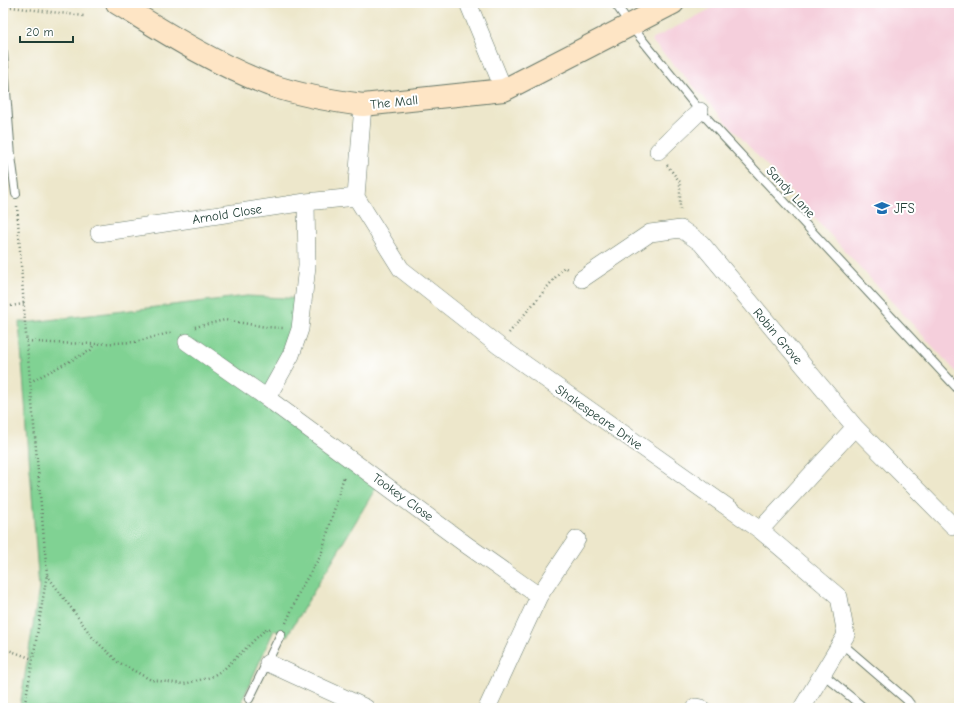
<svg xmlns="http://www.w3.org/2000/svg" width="962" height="711" font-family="'Comic Neue',sans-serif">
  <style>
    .built { fill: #f5cfdc }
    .industrial { fill: #d1bdcc }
    .green { fill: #80d293; stroke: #508864 }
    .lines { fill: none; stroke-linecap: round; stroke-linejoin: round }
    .lane-casing { stroke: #677869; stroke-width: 10 }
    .street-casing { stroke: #677869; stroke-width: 18 }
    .secondary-casing { stroke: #677869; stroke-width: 24 }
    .path { stroke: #677869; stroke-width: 2.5; stroke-dasharray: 1 3; stroke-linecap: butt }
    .lane { stroke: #fff; stroke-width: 8 }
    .street { stroke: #fff; stroke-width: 17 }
    .secondary { stroke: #fee5c5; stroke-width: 22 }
    .labels { text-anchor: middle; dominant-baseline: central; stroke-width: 4; stroke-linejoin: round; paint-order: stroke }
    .street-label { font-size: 13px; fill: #1f3d34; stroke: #fff }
    .poi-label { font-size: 13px; fill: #1f3d34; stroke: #fff; text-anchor: start }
  </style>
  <rect width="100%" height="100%" fill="#fff"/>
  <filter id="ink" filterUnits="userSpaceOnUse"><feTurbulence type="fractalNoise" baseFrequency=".025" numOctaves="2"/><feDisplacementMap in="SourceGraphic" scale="8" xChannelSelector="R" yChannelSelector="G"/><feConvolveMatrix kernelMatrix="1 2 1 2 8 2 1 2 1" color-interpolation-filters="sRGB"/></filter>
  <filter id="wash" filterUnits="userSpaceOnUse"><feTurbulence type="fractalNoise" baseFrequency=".012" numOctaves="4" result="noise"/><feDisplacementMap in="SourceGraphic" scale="16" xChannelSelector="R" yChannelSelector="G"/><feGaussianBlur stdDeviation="0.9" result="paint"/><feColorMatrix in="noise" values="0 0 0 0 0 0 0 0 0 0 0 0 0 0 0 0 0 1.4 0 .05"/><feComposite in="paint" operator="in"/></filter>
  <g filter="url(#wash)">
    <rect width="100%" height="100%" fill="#ede7cb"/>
    <!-- built -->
    <path class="built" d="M722,3H959V375L651,40Z"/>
    <!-- industrial -->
    <path class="industrial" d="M3,703L29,708H3Z"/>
    <!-- green -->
    <path class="green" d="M247,296L304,299L267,398L380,481L287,636L274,630L242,701L254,708H29L20,706L39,588L19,322H32Z"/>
  </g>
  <g filter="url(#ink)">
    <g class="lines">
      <defs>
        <path id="lane" d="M615,3L631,26L700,111L959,390
          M3,53L11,156L16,194
          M841,643L907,700L913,708
          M823,674L864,708
          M249,699L281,634"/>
        <path id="street" d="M468,3L504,90
          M363,105L356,197L401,269L499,346L760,530L839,597L846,635L802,708
          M658,151L700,111
          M99,233L306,202L356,197
          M582,279L650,233L681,229L701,243L855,427L953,526
          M187,342L267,398L468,546L539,596
          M267,398L291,355L300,329L307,266L306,202
          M760,530L855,427
          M268,663L366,708
          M487,708L539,596L577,539
          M696,708V707L701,708"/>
        <path id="secondary" d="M117,3C166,33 216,65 270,85C299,95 333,101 363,105L504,90L673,3"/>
      </defs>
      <!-- lane casing -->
      <use href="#lane" class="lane-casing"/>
      <!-- street casing -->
      <use href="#street" class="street-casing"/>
      <!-- secondary casing -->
      <use href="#secondary" class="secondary-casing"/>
      <!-- path -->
      <path class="path" d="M3,6L84,16
        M667,165L680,182V212
        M17,206L25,323L47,574L33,659L24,708
        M3,307L24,304
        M195,327L225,320L266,327L283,328
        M509,333L564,267L569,270
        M27,341L50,343L94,344L135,342L173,332
        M30,382L91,350L94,344
        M47,575L93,638L118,662L151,680L184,684L211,677L224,669L267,628L270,629
        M286,623L301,588L321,555L344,476
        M3,648L33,659"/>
      <!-- lane -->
      <use href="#lane" class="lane"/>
      <!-- street -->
      <use href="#street" class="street"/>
      <!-- secondary -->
      <use href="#secondary" class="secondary"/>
    </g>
  </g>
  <!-- icons -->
  <defs>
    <symbol id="school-bare" viewBox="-9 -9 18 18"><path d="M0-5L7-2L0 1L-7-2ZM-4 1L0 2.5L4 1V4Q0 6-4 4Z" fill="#1f6fb2" stroke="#fff" stroke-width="2.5" paint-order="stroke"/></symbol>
  </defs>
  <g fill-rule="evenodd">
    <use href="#school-bare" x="871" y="197" width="22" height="22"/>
  </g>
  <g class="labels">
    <!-- street labels -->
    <g class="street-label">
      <text transform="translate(394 102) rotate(-6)">The Mall</text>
      <text transform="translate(791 192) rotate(47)">Sandy Lane</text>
      <text transform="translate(227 214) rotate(-9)">Arnold Close</text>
      <text transform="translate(778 336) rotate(50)">Robin Grove</text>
      <text transform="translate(599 417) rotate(35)">Shakespeare Drive</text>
      <text transform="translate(403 497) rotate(36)">Tookey Close</text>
    </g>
    <!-- poi labels -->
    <g class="poi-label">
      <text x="894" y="208">JFS</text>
    </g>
  </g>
  <!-- margin -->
  <rect width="962" height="711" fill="none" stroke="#fff" stroke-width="16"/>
  <!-- scale -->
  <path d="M20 36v6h53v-6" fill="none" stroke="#1f3d34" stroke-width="2"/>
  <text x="26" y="36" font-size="12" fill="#1f3d34" stroke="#ffffff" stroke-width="3" paint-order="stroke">20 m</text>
</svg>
